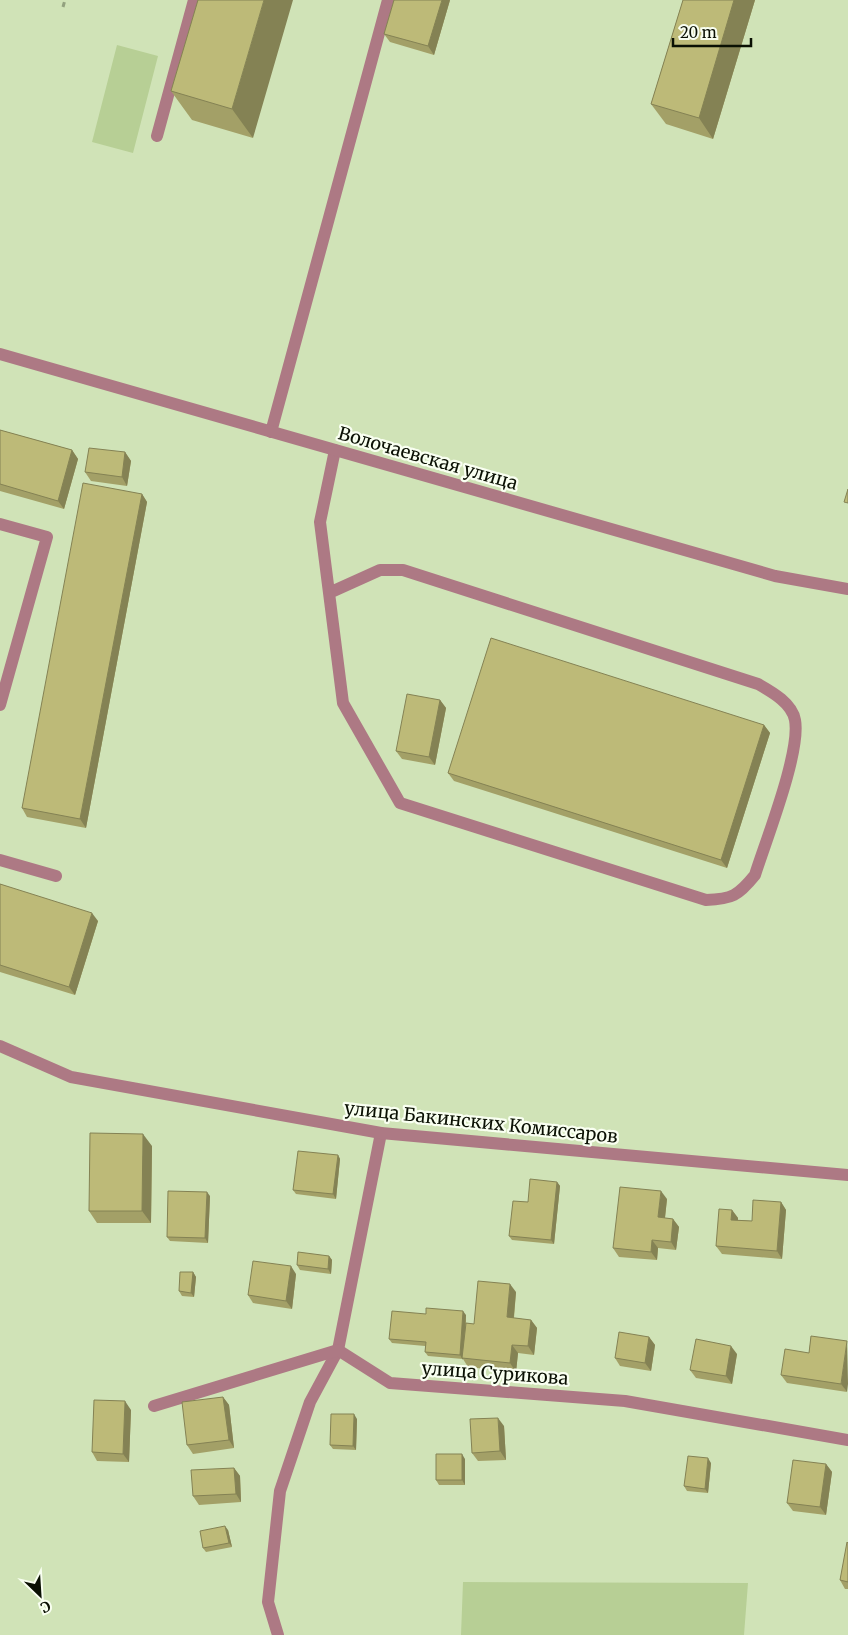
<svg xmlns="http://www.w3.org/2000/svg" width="848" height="1635" font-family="Merriweather,serif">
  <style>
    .green { fill: #b7cf95 }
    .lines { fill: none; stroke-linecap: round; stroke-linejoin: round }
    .path { stroke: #92a17f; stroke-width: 3; stroke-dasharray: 5 2.5; stroke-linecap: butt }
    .service { stroke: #ad7984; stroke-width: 12 }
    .minor { stroke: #ad7984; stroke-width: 12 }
    .wall { fill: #a3a067 }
    .shaded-wall { fill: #848254 }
    .building { fill: #bdba78; stroke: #848254 }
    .labels { text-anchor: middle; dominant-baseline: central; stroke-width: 4.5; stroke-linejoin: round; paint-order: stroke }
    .street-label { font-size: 18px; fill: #0a1003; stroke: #f9fff1 }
  </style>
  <rect width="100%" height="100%" fill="#d0e3b7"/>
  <!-- green -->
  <path class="green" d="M117,45L158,56L133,153L92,142Z
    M463,1582L748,1583L744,1635H461Z"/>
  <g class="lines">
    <!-- path -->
    <path class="path" d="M63,7L65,0"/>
    <!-- service -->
    <path class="service" d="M157,136L194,0
      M271,432L388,0
      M0,524L47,537L0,705
      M329,593L380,570H403L758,684C772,692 792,703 795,720C801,752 766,840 755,875C738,896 732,899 706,900L400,803L343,703L320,522L335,450
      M0,860L56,876
      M278,1635L268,1602L280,1491L310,1402L338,1350L381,1133"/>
    <!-- minor -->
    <path class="minor" d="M0,354L775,576L848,589
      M0,1046L71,1077L381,1133L848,1175
      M154,1406L338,1350L390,1383L625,1401L848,1440"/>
  </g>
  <!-- wall -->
  <path class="wall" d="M198,0L253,138L192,120L171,91Z
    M450,0L434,55L390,42L384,34Z
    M683,0H755L713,139L666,124L651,104Z
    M0,430L72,450L78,459L64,509L0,491Z
    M125,452L131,461L127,486L91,481L85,472Z
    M142,494L147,502L86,828L27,817L22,808Z
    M440,700L446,708L435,765L402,759L396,751Z
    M764,725L770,733L727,868L454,781L448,773Z
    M0,884L98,921L75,995L0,972Z
    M152,1146L151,1223H97L89,1211Z
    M338,1155L340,1159L336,1199L296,1194L293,1190Z
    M557,1182L560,1186L554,1244L512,1240L509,1236L528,1202Z
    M210,1196L208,1243L170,1241L167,1237Z
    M667,1199L665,1218L673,1219L679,1227L676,1250L658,1248L657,1260L619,1257L613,1248Z
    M781,1202L786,1210L782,1259L722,1254L716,1246L732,1210L738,1218V1220L752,1221Z
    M329,1256L332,1260L331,1274L300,1270L297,1265Z
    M193,1272L196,1277L194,1297L182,1296L179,1291Z
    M296,1274L292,1309L253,1303L248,1295Z
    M516,1292L514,1318L531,1320L537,1328L534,1355L518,1353L516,1372L468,1367L463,1359L428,1356L425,1352V1346L392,1343L389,1339L426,1314L466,1315V1323L474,1324Z
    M811,1336L847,1392L787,1383L781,1375L809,1353Z
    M649,1337L655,1345L651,1371L620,1366L615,1358Z
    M737,1354L732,1384L696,1378L690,1370Z
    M223,1397L229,1405L234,1448L193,1454L187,1445Z
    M131,1410L129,1462L97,1461L92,1452Z
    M357,1419L356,1450L333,1449L330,1445Z
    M504,1426L506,1460L478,1461L472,1453Z
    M465,1459V1485H439L436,1480Z
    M711,1463L708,1493L687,1491L684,1486Z
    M826,1464L832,1472L826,1515L793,1511L787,1503Z
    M234,1468L240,1476L241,1502L199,1505L193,1496Z
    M228,1530L232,1547L206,1552L203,1548Z
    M848,1543V1589H845L840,1580Z"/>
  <!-- shaded-wall -->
  <path class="shaded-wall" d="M264,0H293L253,138L232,109Z
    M442,0H450L434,55L428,46Z
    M734,0H755L713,139L699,118Z
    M72,450L78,459L64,509L58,501Z
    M125,452L131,461L127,486L122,477Z
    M142,494L147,502L86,828L80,819Z
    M440,700L446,708L435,765L429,757Z
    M764,725L770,733L727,868L721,860Z
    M92,913L98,921L75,995L69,987Z
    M143,1134L152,1146L151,1223L142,1211Z
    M338,1155L340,1159L336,1199L333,1194Z
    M557,1182L560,1186L554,1244L551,1240Z
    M661,1191L667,1199L664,1226L658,1217Z
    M207,1192L210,1196L208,1243L205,1238Z
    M781,1202L786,1210L782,1259L777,1251Z
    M732,1210L738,1218L737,1228L731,1220Z
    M673,1219L679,1227L676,1250L671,1242Z
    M652,1240L658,1248L657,1260L651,1252Z
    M329,1256L332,1260L331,1274L328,1269Z
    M291,1266L296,1274L292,1309L286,1301Z
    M193,1272L196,1277L194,1297L191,1293Z
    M510,1284L516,1292L513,1325L507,1317Z
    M463,1311L466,1315L463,1360L460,1355Z
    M531,1320L537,1328L534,1355L528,1346Z
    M649,1337L655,1345L651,1371L645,1363Z
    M847,1341L848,1384L847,1392L841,1384Z
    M512,1345L518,1353L516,1372L510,1363Z
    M731,1346L737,1354L732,1384L726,1376Z
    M223,1397L229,1405L234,1448L229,1440Z
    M125,1401L131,1410L129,1462L123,1454Z
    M354,1414L357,1419L356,1450L353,1446Z
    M498,1418L504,1426L506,1460L500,1451Z
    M462,1454L465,1459V1485L462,1480Z
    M708,1458L711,1463L708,1493L705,1489Z
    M826,1464L832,1472L826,1515L820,1507Z
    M234,1468L240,1476L241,1502L236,1494Z
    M225,1526L228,1530L232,1547L229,1543Z"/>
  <!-- building -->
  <path class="building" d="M198,0H264L232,109L171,91Z
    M394,0H442L428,46L384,34Z
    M683,0H734L699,118L651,104Z
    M0,430L72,450L58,501L0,484Z
    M89,448L125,452L122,477L85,472Z
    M83,483L142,494L80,819L22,808Z
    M848,489V503L844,502Z
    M491,638L764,725L721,860L448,773Z
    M407,694L440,700L429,757L396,751Z
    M0,884L92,913L69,987L0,965Z
    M90,1133L143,1134L142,1211H89Z
    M298,1151L338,1155L333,1194L293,1190Z
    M530,1179L557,1182L551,1240L509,1236L513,1201L528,1202Z
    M620,1187L661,1191L658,1217L673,1219L671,1242L652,1240L651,1252L613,1248Z
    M168,1191L207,1192L205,1238L167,1237Z
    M753,1200L781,1202L777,1251L716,1246L719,1209L732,1210L731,1220L752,1221Z
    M298,1252L329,1256L328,1269L297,1265Z
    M253,1261L291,1266L286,1301L248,1295Z
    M180,1272H193L191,1293L179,1291Z
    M478,1281L510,1284L507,1317L531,1320L528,1346L512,1345L510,1363L462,1358L466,1323L474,1324Z
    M426,1308L463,1311L460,1355L425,1352L426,1342L389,1339L392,1311L426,1314Z
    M619,1332L649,1337L645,1363L615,1358Z
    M811,1336L847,1341L841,1384L781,1375L785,1349L809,1353Z
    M696,1339L731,1346L726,1376L690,1370Z
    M223,1397L229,1440L187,1445L182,1402Z
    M94,1400L125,1401L123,1454L92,1452Z
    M331,1414H354L353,1446L330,1445Z
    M498,1418L500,1451L472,1453L470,1419Z
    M436,1454H462V1480H436Z
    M688,1456L708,1458L705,1489L684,1486Z
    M793,1460L826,1464L820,1507L787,1503Z
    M234,1468L236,1494L193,1496L191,1470Z
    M225,1526L229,1543L203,1548L200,1531Z
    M847,1542L848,1543V1582L840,1580Z"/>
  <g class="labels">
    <!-- street labels -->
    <g class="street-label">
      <text transform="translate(428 458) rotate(16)">Волочаевская улица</text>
      <text transform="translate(481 1122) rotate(6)">улица Бакинских Комиссаров</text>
      <text transform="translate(495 1373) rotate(4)">улица Сурикова</text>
    </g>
  </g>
  <!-- north arrow -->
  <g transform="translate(40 1595) rotate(155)" stroke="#f9fff1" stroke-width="4" paint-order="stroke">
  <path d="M0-4L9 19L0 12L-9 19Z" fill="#0a1003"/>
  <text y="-8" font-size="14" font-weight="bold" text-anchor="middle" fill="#0a1003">С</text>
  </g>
  <!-- scale -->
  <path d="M673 38v8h78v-8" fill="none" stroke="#0a1003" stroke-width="2.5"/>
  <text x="680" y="38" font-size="15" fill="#0a1003" stroke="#f9fff1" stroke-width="4" paint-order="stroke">20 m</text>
</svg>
